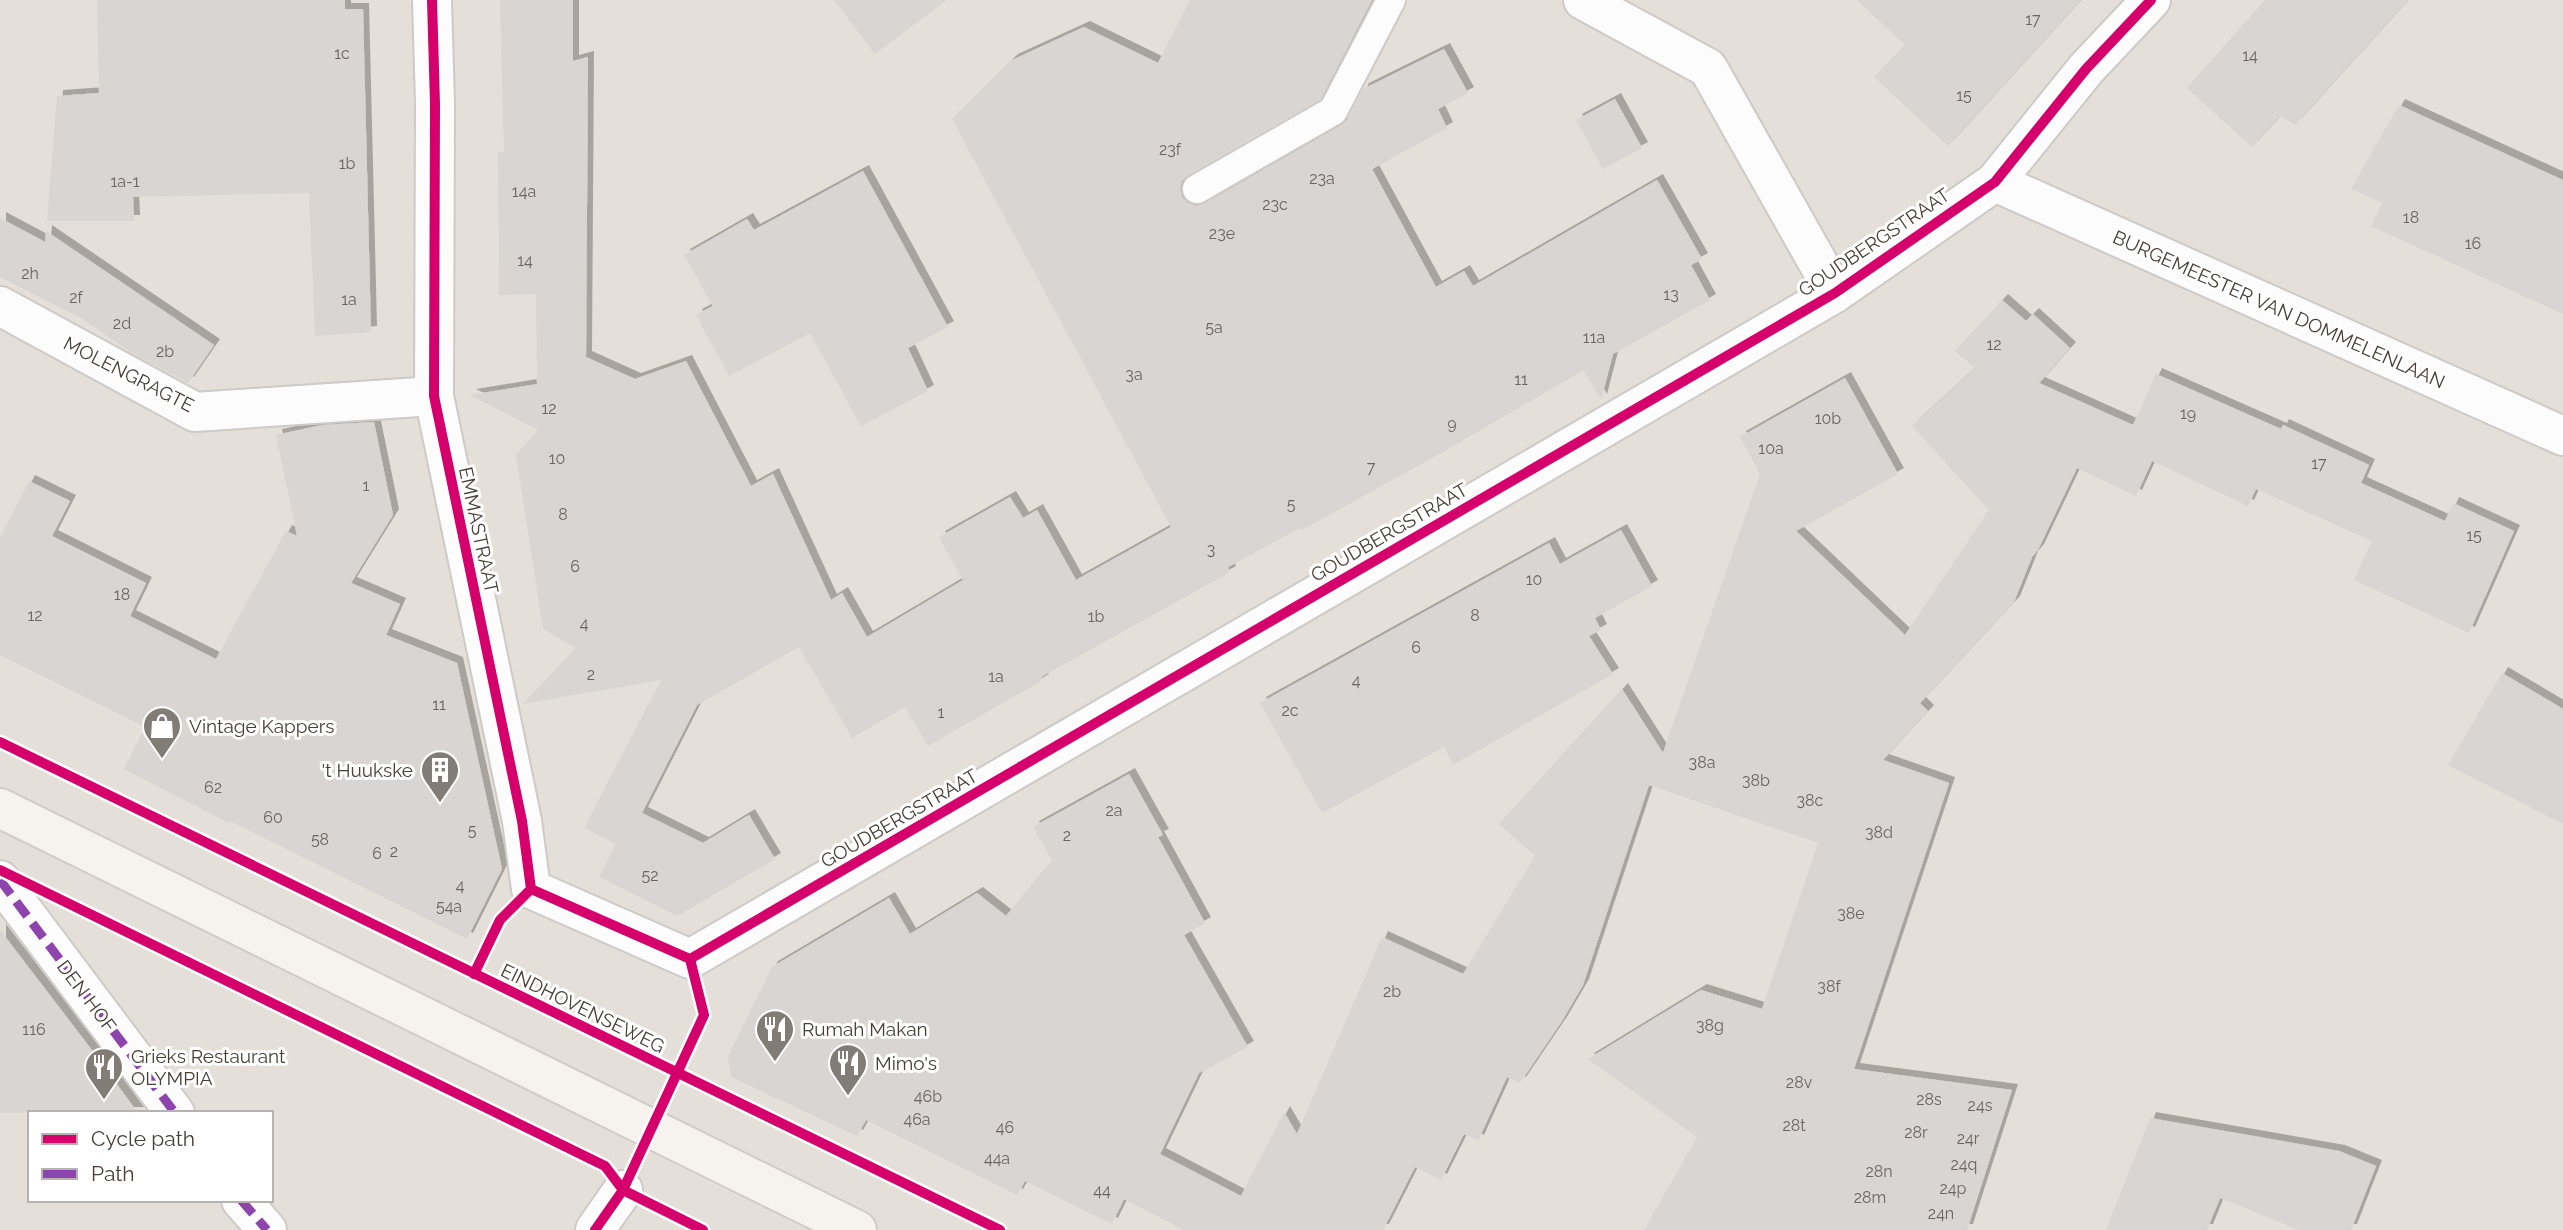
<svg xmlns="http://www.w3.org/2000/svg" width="2563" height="1230" font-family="Raleway,sans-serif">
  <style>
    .residential { fill: #e4dfd9; fill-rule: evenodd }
    .building { fill: #d8d5d2; filter: url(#shadow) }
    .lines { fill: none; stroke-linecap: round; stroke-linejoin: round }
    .lane-casing { stroke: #cdcac7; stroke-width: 32 }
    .street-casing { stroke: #cdcac7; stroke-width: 42 }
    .secondary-casing { stroke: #d1ccc5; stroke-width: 42 }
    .lane { stroke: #fdfcfc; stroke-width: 28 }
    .street { stroke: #fdfcfc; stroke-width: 38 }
    .secondary { stroke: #f6f3ef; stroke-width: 38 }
    .quiet { stroke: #8e44ad; stroke-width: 9; stroke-dasharray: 18 9; stroke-linecap: butt }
    .cycleway-casing { stroke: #fff; stroke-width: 15 }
    .cycleway { stroke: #d6006c; stroke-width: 10 }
    .labels { text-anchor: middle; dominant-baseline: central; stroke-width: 6; stroke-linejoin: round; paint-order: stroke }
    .number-label { font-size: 16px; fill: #6c655f }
    .street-label { font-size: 19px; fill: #463e37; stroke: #fff }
    .poi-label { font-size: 19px; fill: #463e37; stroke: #fff; text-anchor: start }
  </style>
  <defs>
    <filter id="shadow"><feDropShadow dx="6" dy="-6" stdDeviation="0" flood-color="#0004"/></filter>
  </defs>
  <rect width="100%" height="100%" fill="#f0eeeb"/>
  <!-- residential -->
  <path class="residential" d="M0,0H2563V1230H0ZM30,1113H271V1200H30Z"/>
  <!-- building -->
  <path class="building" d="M97,0H345V9H363L371,332L315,336L309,193L133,197L134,221H47L57,96L99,93Z
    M500,0H573V61L588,57L586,357L635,379L686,361L751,486L773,474L831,600L842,593L867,637L963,580L939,537L1010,497L1023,518L1037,510L1076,580L1171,527L952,119L1012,60L1084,27L1158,63L1190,0H1372L1321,99L1188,175L1182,181L1180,188L1182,197L1188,203L1196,206L1205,203L1341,125L1348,119L1363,89L1444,49L1468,93L1438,109L1447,128L1372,169L1436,287L1464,271L1473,286L1657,180L1702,259L1691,265L1710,300L1613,354L1601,400L1584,370L1434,457L1302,530L1300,528L1228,567L1230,572L1041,677L1043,680L928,746L905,707L852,738L799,647L697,705L642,813L703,843L749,815L775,859L677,916L599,877L616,844L584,828L661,680L523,704L576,648L543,629L516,455L538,430L470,395L537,384L536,294L499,295L498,152H504Z
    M834,0H947L875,54Z
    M1857,0H2081L1948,146L1874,77L1905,45Z
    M2265,0H2408L2295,125L2280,116L2252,147L2187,88Z
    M1615,99L1642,148L1603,169L1576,120Z
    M2399,105L2563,180V314L2371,226L2382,203L2351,189Z
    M863,171L948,327L908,348L928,391L861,426L810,333L729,376L696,315L713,306L684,255L747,219L754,230Z
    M0,218L45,242L46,231L214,345L188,383L132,353L81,318L0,277Z
    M2002,300L2026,321L2033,314L2070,348L2039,383L2133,425L2156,374L2281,429L2283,425L2369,465L2361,483L2445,521L2453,503L2514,531L2469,633L2354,580L2372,541L2256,489L2248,506L2152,461L2136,496L2077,468L2038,550L2032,557L2014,602L1920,703L1928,711L1883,760L1949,783L1854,1069L2012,1090L1967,1230H1644L1697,1137L1588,1059L1701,990L1762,1009L1818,843L1649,785L1583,985L1562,1021L1520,1083L1507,1077L1478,1141L1464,1134L1441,1180L1415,1167L1383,1230H1184L1124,1199L1112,1224L1025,1181L1017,1195L866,1120L857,1136L731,1077L728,1057L772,967L889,898L910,934L977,893L1006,916L1052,860L1033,827L1129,774L1163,835L1158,837L1205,923L1184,935L1248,1047L1199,1073L1160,1154L1241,1196L1284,1112L1297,1134L1382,937L1463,974L1535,856L1499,824L1622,689L1663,753L1760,474L1740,437L1845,378L1898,474L1796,531L1905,635L1989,510L1912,426L1975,368L1955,351Z
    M374,422L393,515L351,583L400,604L386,635L457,663L502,869L467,939L230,821L229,823L124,769L145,727L0,655V537L29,481L70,501L52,536L146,583L130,616L216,659L286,531L297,536L276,435L322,425Z
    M1621,530L1652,586L1595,618L1601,630L1589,636L1613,674L1453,765L1444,747L1322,813L1260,703L1549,543L1560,564Z
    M2502,673L2563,709V824L2448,765Z
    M0,930L88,1045L138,1113H0Z
    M2150,1118L2339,1151L2376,1166L2351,1230H2299L2220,1198L2207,1230H2106Z"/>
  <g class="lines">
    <defs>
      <path id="lane" d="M1197,189L1333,111L1391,0"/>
      <path id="street" d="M432,0L435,104L434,396L522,821L531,889L690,959L1835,293L1995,182L2086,69L2151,0
        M1583,0L1708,68L1835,293
        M1995,182L2563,436
        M0,306L195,412L434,396
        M0,880L175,1113
        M241,1200L267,1230
        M595,1230L623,1190"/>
      <path id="secondary" d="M0,808L857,1230"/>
    </defs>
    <!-- lane casing -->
    <use href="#lane" class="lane-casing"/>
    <!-- street casing -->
    <use href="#street" class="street-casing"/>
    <!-- secondary casing -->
    <use href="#secondary" class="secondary-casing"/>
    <!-- lane -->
    <use href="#lane" class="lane"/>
    <!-- street -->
    <use href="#street" class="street"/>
    <!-- secondary -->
    <use href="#secondary" class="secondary"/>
    <!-- quiet -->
    <path class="quiet" d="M0,880L175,1113
      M241,1200L267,1230"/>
    <defs>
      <path id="cycleway" d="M432,0L435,104L434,396L522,821L531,889L690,959
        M0,742L1000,1230
        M0,870L605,1166L623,1190L703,1230
        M690,959L1835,293L1995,182L2086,69L2151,0
        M474,974L500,920L531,889
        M595,1230L623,1190L704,1015L690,959"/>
    </defs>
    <!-- cycleway casing -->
    <use href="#cycleway" class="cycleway-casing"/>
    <!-- cycleway -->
    <use href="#cycleway" class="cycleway"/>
  </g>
  <!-- icons -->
  <defs>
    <symbol id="shop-pin" viewBox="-11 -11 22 30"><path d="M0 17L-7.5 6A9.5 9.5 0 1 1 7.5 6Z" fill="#827c76" stroke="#fff"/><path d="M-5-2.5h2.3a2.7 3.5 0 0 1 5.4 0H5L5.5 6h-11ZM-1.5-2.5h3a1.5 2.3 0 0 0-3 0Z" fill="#fff"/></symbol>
    <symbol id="building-pin" viewBox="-11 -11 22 30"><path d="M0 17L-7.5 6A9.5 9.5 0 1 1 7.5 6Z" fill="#827c76" stroke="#fff"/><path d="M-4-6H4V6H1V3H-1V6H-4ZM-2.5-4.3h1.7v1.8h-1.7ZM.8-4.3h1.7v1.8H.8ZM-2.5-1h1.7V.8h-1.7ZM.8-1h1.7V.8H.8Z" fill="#fff"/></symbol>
    <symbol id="restaurant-pin" viewBox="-11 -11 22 30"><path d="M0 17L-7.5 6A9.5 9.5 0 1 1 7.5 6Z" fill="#827c76" stroke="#fff"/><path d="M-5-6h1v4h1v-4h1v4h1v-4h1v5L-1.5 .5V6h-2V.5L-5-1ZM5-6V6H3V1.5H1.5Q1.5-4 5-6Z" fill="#fff"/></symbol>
  </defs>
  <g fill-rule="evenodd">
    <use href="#shop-pin" x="140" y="704" width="44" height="60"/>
    <use href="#building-pin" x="418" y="748" width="44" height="60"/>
    <use href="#restaurant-pin" x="753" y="1007" width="44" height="60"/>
    <use href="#restaurant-pin" x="826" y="1041" width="44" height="60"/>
    <use href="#restaurant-pin" x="82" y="1045" width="44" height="60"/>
  </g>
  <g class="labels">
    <!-- number labels -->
    <g class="number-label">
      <text x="2033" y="19">17</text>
      <text x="342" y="53">1c</text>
      <text x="2250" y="55">14</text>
      <text x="1964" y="95">15</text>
      <text x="1170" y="149">23f</text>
      <text x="347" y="163">1b</text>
      <text x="1322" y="178">23a</text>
      <text x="125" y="181">1a-1</text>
      <text x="524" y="191">14a</text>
      <text x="1275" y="204">23c</text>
      <text x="2411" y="217">18</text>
      <text x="1222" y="233">23e</text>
      <text x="2473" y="243">16</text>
      <text x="525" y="260">14</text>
      <text x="30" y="273">2h</text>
      <text x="1671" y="294">13</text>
      <text x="76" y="297">2f</text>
      <text x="349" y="299">1a</text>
      <text x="122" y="323">2d</text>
      <text x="1214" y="327">5a</text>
      <text x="1594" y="337">11a</text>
      <text x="1994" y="344">12</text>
      <text x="165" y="351">2b</text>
      <text x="1134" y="374">3a</text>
      <text x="1521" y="379">11</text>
      <text x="549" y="408">12</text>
      <text x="2188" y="413">19</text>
      <text x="1828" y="418">10b</text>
      <text x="1452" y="423">9</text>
      <text x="1771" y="448">10a</text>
      <text x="557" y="458">10</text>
      <text x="2319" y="463">17</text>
      <text x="1371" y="467">7</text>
      <text x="366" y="485">1</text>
      <text x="1291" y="504">5</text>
      <text x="563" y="514">8</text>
      <text x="2474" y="535">15</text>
      <text x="1211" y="549">3</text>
      <text x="575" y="566">6</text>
      <text x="1534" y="579">10</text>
      <text x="122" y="594">18</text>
      <text x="35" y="615">12</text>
      <text x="1475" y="615">8</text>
      <text x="1096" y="616">1b</text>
      <text x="584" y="623">4</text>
      <text x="1416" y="647">6</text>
      <text x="591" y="674">2</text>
      <text x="996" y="676">1a</text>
      <text x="1356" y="680">4</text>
      <text x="439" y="704">11</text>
      <text x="1290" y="710">2c</text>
      <text x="941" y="712">1</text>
      <text x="1702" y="762">38a</text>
      <text x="1756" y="780">38b</text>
      <text x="213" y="787">62</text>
      <text x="1810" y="800">38c</text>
      <text x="1114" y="810">2a</text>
      <text x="273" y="817">60</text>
      <text x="472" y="830">5</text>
      <text x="1879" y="832">38d</text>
      <text x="1067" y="835">2</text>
      <text x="320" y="839">58</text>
      <text x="394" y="851">2</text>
      <text x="377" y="853">6</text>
      <text x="650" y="875">52</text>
      <text x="460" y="885">4</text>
      <text x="449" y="906">54a</text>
      <text x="1851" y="913">38e</text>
      <text x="1829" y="986">38f</text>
      <text x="1392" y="991">2b</text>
      <text x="1710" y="1025">38g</text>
      <text x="34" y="1029">116</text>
      <text x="1799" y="1082">28v</text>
      <text x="928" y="1096">46b</text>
      <text x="1929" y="1099">28s</text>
      <text x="1980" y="1105">24s</text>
      <text x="917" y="1119">46a</text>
      <text x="1794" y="1125">28t</text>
      <text x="1005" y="1127">46</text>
      <text x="1916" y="1132">28r</text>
      <text x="1968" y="1138">24r</text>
      <text x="997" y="1158">44a</text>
      <text x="1964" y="1164">24q</text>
      <text x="1879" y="1171">28n</text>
      <text x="1953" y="1188">24p</text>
      <text x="1102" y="1190">44</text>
      <text x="1870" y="1197">28m</text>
      <text x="1941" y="1213">24n</text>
    </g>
    <!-- street labels -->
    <g class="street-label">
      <text transform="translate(1874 242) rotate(-34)">GOUDBERGSTRAAT</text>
      <text transform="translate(2279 309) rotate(24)">BURGEMEESTER VAN DOMMELENLAAN</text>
      <text transform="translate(129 374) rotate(27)">MOLENGRAGTE</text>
      <text transform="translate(479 530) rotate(78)">EMMASTRAAT</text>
      <text transform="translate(1389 532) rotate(-30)">GOUDBERGSTRAAT</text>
      <text transform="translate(899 818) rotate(-30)">GOUDBERGSTRAAT</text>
      <text transform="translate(87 996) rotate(53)">DEN HOF</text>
      <text transform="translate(583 1008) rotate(26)">EINDHOVENSEWEG</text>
    </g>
    <!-- poi labels -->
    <g class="poi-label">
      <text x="189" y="726">Vintage Kappers</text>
      <text x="413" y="770" text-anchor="end">'t Huukske</text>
      <text x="802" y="1029">Rumah Makan</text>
      <text x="131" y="1056">Grieks Restaurant<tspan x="131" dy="22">OLYMPIA</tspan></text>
      <text x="875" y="1063">Mimo's</text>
    </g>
  </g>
  <!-- legend -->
  <rect x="28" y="1111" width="245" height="91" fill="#ffffff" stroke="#b5b2af" stroke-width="2"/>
  <rect x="42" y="1134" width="35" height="10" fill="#d6006c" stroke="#b5b2af" stroke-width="2"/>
  <text x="91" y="1146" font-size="21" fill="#463e37">Cycle path</text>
  <rect x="42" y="1169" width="35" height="10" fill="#8e44ad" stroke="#b5b2af" stroke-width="2"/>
  <text x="91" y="1181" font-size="21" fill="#463e37">Path</text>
</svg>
